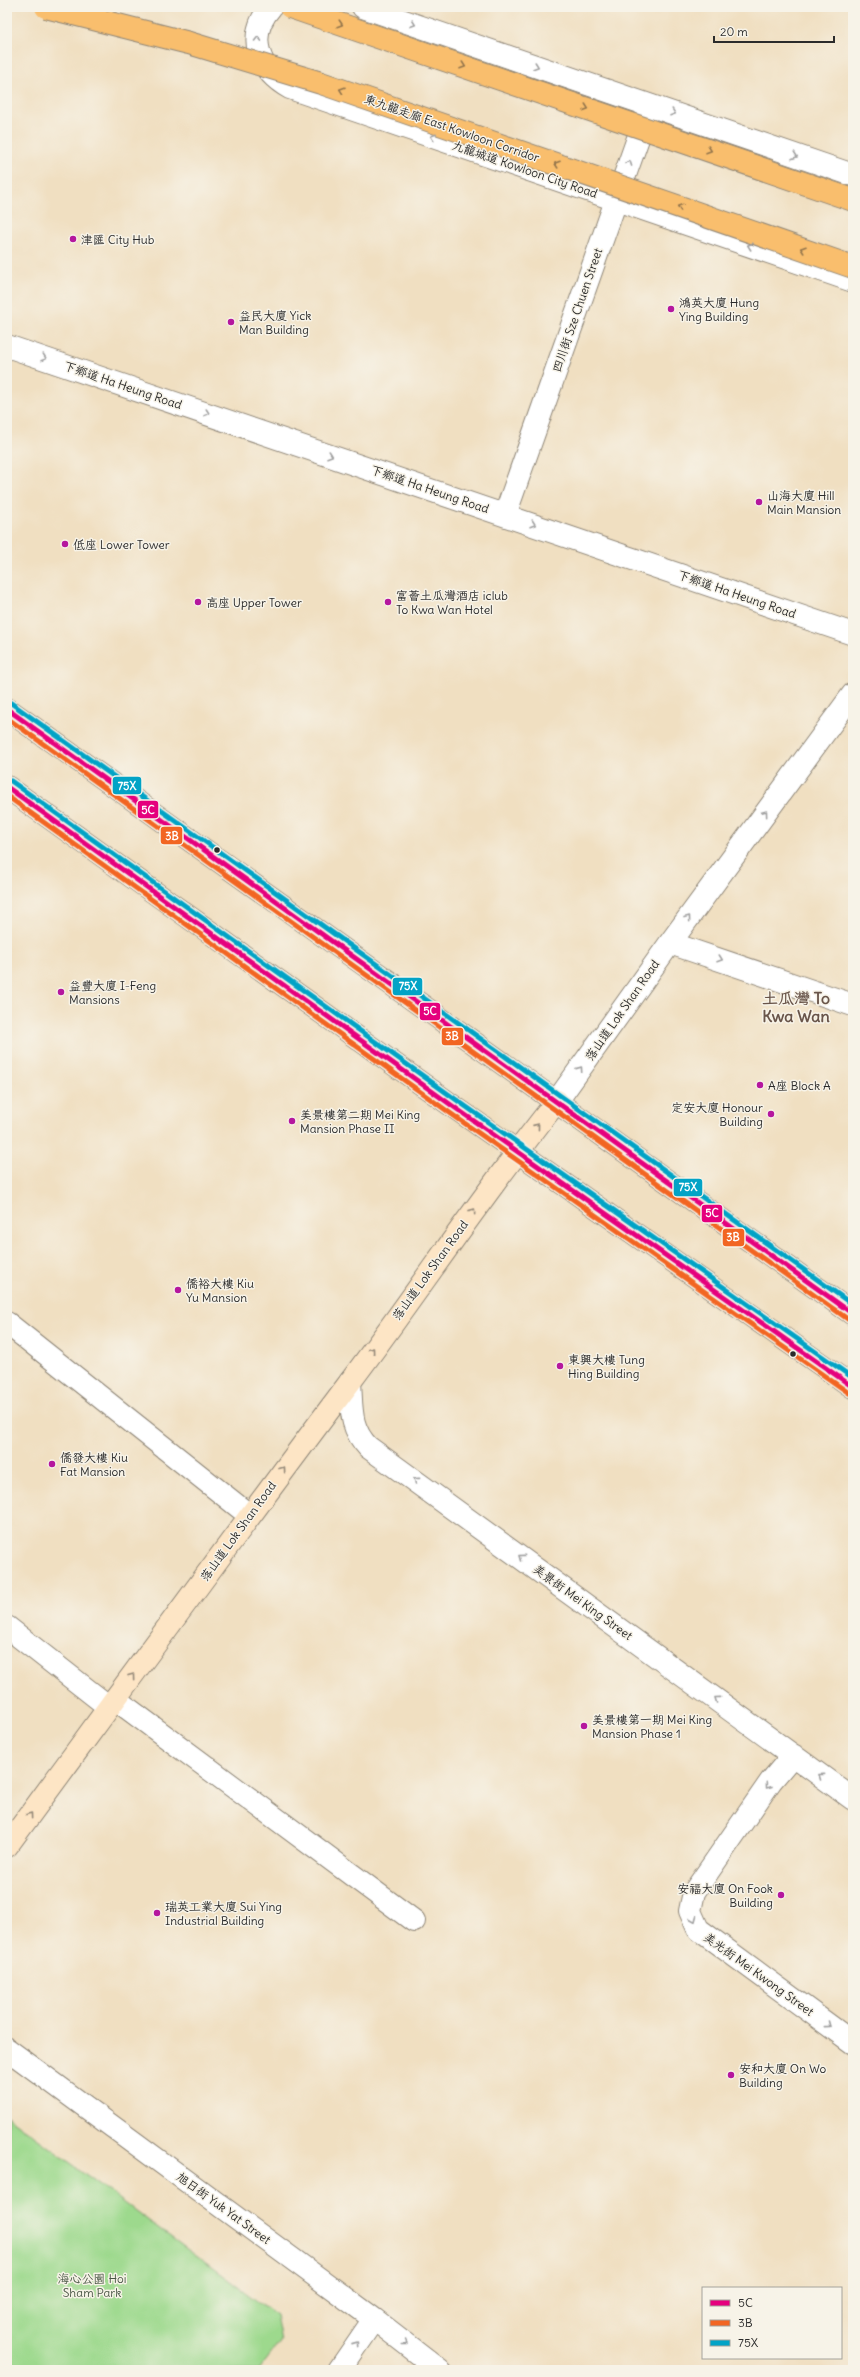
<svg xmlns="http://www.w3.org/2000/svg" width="860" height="2377" font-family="Delius,'LXGW WenKai TC',sans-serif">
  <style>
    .green { fill: #9dd98d; stroke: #64825c }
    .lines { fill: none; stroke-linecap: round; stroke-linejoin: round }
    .lane-casing { stroke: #8e8576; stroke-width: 24 }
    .street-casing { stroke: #8e8576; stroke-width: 24 }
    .secondary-casing { stroke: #8e8576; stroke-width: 24 }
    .lane { stroke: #fff; stroke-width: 22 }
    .street { stroke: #fff; stroke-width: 22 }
    .secondary { stroke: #fde5c5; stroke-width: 22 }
    .highway-bridge-casing { stroke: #8e8576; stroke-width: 24; stroke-linecap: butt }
    .highway-bridge { stroke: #f9be6d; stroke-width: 22 }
    .bus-1-casing { stroke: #f7f3e8; stroke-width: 8 }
    .bus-2-casing { stroke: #f7f3e8; stroke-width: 8 }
    .bus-3-casing { stroke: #f7f3e8; stroke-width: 8 }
    .bus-1 { stroke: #e5007d; stroke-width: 5 }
    .bus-2 { stroke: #f26522; stroke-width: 5 }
    .bus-3 { stroke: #02a3c6; stroke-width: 5 }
    .oneway { stroke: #92744c }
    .oneway2 { stroke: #a0a0a0 }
    .oneway3 { stroke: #948878 }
    .poi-dot { fill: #b5179e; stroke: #f7f3e8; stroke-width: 1.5 }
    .bus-dot { fill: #2b2b2b; stroke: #f7f3e8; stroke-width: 1.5 }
    .labels { text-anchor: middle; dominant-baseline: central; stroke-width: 3; stroke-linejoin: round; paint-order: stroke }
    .street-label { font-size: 12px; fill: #2b2b2b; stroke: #f7f3e8 }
    .poi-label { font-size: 12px; fill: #2b2b2b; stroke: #f7f3e8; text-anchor: start }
    .park-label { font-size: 12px; fill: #485644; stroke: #f7f3e8 }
    .district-label { font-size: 16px; font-weight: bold; fill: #69554a; stroke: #f7f3e8 }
    .line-badge { stroke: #f7f3e8; stroke-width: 1.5 }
    .badge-label { font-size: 11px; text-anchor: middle; font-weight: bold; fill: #fff }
  </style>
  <rect width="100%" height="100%" fill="#f7f3e8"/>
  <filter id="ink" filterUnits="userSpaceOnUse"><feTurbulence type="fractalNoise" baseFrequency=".025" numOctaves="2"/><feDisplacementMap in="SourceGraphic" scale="8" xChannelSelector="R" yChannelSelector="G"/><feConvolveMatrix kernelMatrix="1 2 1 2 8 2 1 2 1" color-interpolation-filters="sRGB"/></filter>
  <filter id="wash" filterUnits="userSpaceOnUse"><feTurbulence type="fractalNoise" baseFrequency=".012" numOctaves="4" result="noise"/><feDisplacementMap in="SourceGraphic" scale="16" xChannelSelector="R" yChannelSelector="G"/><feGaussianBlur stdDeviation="0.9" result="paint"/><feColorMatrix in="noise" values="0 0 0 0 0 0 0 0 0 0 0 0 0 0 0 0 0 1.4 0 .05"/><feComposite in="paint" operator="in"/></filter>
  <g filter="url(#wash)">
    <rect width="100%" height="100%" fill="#f0dfc1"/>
    <!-- green -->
    <path class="green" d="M7,2116L276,2315L281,2341L259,2370H7Z"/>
  </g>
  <g filter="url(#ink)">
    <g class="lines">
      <defs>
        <path id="lane" d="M7,1323L249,1515
          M7,1627L109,1707
          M115,1699L414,1921"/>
        <path id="street" d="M271,7C245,36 259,71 290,88L853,281
          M363,7L853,175
          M7,346L853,634
          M505,515L648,110
          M670,943L853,1005
          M557,1101L670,943L853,694
          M350,1382C352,1408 349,1427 368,1447L853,1799
          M793,1755L771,1781L694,1892L690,1911L698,1929L853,2043
          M7,2049L374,2319L440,2370
          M339,2370L374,2319"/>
        <path id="secondary" d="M7,709L853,1314
          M7,787L454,1107L853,1387
          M7,1846C121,1691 234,1536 350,1382C420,1289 484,1192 557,1101"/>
      </defs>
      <!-- lane casing -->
      <use href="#lane" class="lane-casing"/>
      <!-- street casing -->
      <use href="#street" class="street-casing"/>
      <!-- secondary casing -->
      <use href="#secondary" class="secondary-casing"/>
      <!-- lane -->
      <use href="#lane" class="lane"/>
      <!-- street -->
      <use href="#street" class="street"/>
      <!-- secondary -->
      <use href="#secondary" class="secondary"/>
      <defs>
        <path id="highway-bridge" d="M46,7L189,43L321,83L853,267
          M290,7L853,200"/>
      </defs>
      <!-- highway-bridge casing -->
      <use href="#highway-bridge" class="highway-bridge-casing"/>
      <!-- highway-bridge -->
      <use href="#highway-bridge" class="highway-bridge"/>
      <defs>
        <path id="bus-1" d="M7,709L853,1314
          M7,787L454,1107L853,1387"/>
        <path id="bus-2" d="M7,718L849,1320
          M7,796L450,1113L849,1393"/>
        <path id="bus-3" d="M11,703L853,1305
          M11,781L458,1101L853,1378"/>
      </defs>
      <!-- bus-1 casing -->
      <use href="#bus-1" class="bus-1-casing"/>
      <!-- bus-2 casing -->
      <use href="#bus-2" class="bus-2-casing"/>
      <!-- bus-3 casing -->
      <use href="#bus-3" class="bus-3-casing"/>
      <!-- bus-1 -->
      <use href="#bus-1" class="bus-1"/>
      <!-- bus-2 -->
      <use href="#bus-2" class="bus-2"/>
      <!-- bus-3 -->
      <use href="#bus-3" class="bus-3"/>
    </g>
    <!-- one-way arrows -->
    <defs><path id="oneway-chevron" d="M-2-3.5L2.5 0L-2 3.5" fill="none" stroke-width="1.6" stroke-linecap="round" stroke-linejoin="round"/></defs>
    <g class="oneway">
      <use href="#oneway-chevron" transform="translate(340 24) rotate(18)"/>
      <use href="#oneway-chevron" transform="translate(463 66) rotate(19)"/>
      <use href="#oneway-chevron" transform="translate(342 90) rotate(-161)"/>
      <use href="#oneway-chevron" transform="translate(586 108) rotate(19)"/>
      <use href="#oneway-chevron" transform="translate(709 150) rotate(19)"/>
      <use href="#oneway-chevron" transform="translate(557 164) rotate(-161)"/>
      <use href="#oneway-chevron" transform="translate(680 207) rotate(-161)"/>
      <use href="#oneway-chevron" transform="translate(803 249) rotate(-161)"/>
    </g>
    <g class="oneway2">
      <use href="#oneway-chevron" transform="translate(413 24) rotate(19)"/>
      <use href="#oneway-chevron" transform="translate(258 39) rotate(-89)"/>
      <use href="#oneway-chevron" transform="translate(536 66) rotate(19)"/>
      <use href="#oneway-chevron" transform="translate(673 113) rotate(19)"/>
      <use href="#oneway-chevron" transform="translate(433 137) rotate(-161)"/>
      <use href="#oneway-chevron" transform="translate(795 156) rotate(19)"/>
      <use href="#oneway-chevron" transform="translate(629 163) rotate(-70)"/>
      <use href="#oneway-chevron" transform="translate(750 246) rotate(-161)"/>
      <use href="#oneway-chevron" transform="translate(44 358) rotate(19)"/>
      <use href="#oneway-chevron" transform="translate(207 413) rotate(19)"/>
      <use href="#oneway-chevron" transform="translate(330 455) rotate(19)"/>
      <use href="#oneway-chevron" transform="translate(533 524) rotate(19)"/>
      <use href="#oneway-chevron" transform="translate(765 813) rotate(-54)"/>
      <use href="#oneway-chevron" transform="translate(688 918) rotate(-54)"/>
      <use href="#oneway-chevron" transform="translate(720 959) rotate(19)"/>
      <use href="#oneway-chevron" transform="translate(580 1069) rotate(-55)"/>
      <use href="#oneway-chevron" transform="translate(416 1480) rotate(-144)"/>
      <use href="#oneway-chevron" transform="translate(521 1557) rotate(-144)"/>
      <use href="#oneway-chevron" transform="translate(717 1699) rotate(-144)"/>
      <use href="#oneway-chevron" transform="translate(821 1776) rotate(-144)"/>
      <use href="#oneway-chevron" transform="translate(768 1786) rotate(126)"/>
      <use href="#oneway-chevron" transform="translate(694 1919) rotate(68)"/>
      <use href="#oneway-chevron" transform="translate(828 2025) rotate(36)"/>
      <use href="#oneway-chevron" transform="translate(405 2343) rotate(38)"/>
      <use href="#oneway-chevron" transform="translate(356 2344) rotate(-55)"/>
    </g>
    <g class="oneway3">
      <use href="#oneway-chevron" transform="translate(537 1126) rotate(-51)"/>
      <use href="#oneway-chevron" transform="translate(473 1211) rotate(-54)"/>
      <use href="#oneway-chevron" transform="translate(372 1350) rotate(-54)"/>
      <use href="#oneway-chevron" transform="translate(283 1469) rotate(-54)"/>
      <use href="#oneway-chevron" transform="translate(132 1676) rotate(-54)"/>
      <use href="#oneway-chevron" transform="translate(30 1815) rotate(-54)"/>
    </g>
  </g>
  <!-- markers -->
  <g class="poi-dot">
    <circle cx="73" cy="239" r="4"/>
    <circle cx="671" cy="309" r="4"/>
    <circle cx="231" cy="322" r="4"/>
    <circle cx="759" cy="502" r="4"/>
    <circle cx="65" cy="544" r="4"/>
    <circle cx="198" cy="602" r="4"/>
    <circle cx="388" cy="602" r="4"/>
    <circle cx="61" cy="992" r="4"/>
    <circle cx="760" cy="1085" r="4"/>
    <circle cx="771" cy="1114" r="4"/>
    <circle cx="292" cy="1121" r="4"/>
    <circle cx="178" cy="1290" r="4"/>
    <circle cx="560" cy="1366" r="4"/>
    <circle cx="52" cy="1464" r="4"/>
    <circle cx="584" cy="1726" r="4"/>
    <circle cx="781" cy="1895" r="4"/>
    <circle cx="157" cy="1913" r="4"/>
    <circle cx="731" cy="2075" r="4"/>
  </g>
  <g class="bus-dot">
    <circle cx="217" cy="850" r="3.5"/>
    <circle cx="793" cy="1354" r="3.5"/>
  </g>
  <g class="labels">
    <!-- street labels -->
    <g class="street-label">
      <text transform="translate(452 128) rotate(19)">東九龍走廊 East Kowloon Corridor</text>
      <text transform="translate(525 169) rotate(19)">九龍城道 Kowloon City Road</text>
      <text transform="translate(577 310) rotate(-71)">四川街 Sze Chuen Street</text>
      <text transform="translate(123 385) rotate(19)">下鄉道 Ha Heung Road</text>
      <text transform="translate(430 489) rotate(19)">下鄉道 Ha Heung Road</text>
      <text transform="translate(737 594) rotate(19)">下鄉道 Ha Heung Road</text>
      <text transform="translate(622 1010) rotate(-55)">落山道 Lok Shan Road</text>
      <text transform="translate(430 1270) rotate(-54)">落山道 Lok Shan Road</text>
      <text transform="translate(238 1531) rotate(-54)">落山道 Lok Shan Road</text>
      <text transform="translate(583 1602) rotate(36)">美景街 Mei King Street</text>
      <text transform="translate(759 1974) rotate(36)">美光街 Mei Kwong Street</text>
      <text transform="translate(224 2208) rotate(36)">旭日街 Yuk Yat Street</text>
    </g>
    <!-- poi labels -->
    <g class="poi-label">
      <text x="81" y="239">津匯 City Hub</text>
      <text x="679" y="302">鴻英大廈 Hung<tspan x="679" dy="14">Ying Building</tspan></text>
      <text x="239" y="315">益民大廈 Yick<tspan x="239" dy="14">Man Building</tspan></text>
      <text x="767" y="495">山海大廈 Hill<tspan x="767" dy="14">Main Mansion</tspan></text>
      <text x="73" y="544">低座 Lower Tower</text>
      <text x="396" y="595">富薈土瓜灣酒店 iclub<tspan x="396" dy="14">To Kwa Wan Hotel</tspan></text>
      <text x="206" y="602">高座 Upper Tower</text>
      <text x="69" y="985">益豐大廈 I-Feng<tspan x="69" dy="14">Mansions</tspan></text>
      <text x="768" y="1085">A座 Block A</text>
      <text x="763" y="1107" text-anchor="end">定安大廈 Honour<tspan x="763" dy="14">Building</tspan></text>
      <text x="300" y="1114">美景樓第二期 Mei King<tspan x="300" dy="14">Mansion Phase II</tspan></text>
      <text x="186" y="1283">僑裕大樓 Kiu<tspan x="186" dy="14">Yu Mansion</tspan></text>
      <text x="568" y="1359">東興大樓 Tung<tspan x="568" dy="14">Hing Building</tspan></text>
      <text x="60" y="1457">僑發大樓 Kiu<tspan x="60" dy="14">Fat Mansion</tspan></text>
      <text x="592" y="1719">美景樓第一期 Mei King<tspan x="592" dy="14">Mansion Phase 1</tspan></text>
      <text x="773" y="1888" text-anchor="end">安福大廈 On Fook<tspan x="773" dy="14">Building</tspan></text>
      <text x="165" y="1906">瑞英工業大廈 Sui Ying<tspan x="165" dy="14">Industrial Building</tspan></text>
      <text x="739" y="2068">安和大廈 On Wo<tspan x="739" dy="14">Building</tspan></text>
    </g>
    <!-- park labels -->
    <g class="park-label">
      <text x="92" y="2278">海心公園 Hoi<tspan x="92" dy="14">Sham Park</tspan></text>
    </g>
    <!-- district labels -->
    <g class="district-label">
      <text x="796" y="998">土瓜灣 To<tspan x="796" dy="18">Kwa Wan</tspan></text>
    </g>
  </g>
  <g class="line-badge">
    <rect x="112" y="776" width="30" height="19" rx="4" fill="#02a3c6"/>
    <rect x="137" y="800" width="22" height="19" rx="4" fill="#e5007d"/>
    <rect x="160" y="826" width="23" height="19" rx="4" fill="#f26522"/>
    <rect x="392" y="977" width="31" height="19" rx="4" fill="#02a3c6"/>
    <rect x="419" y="1002" width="22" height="19" rx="4" fill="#e5007d"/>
    <rect x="441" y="1027" width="23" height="19" rx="4" fill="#f26522"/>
    <rect x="673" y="1178" width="30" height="19" rx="4" fill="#02a3c6"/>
    <rect x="701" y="1204" width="22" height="19" rx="4" fill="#e5007d"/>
    <rect x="722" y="1228" width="23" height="19" rx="4" fill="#f26522"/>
  </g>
  <g class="badge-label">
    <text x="127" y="790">75X</text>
    <text x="148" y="814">5C</text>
    <text x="172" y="840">3B</text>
    <text x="408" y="990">75X</text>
    <text x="430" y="1015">5C</text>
    <text x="452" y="1040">3B</text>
    <text x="688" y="1191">75X</text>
    <text x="712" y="1217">5C</text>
    <text x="733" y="1241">3B</text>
  </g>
  <!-- margin -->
  <rect width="860" height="2377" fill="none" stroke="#f7f3e8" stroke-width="24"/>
  <!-- legend -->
  <rect x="702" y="2287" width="140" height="72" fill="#f7f3e8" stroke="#a5a39c"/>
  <rect x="710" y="2300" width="20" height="6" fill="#e5007d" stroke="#a5a39c"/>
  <text x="738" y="2307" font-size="12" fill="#2b2b2b">5C</text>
  <rect x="710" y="2320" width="20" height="6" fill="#f26522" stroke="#a5a39c"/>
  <text x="738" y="2327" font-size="12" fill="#2b2b2b">3B</text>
  <rect x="710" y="2340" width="20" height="6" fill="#02a3c6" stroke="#a5a39c"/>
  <text x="738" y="2347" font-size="12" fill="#2b2b2b">75X</text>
  <!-- scale -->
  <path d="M714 36v6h120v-6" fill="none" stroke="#2b2b2b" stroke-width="2"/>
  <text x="720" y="36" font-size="12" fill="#2b2b2b" stroke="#f7f3e8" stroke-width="3" paint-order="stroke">20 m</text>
</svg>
